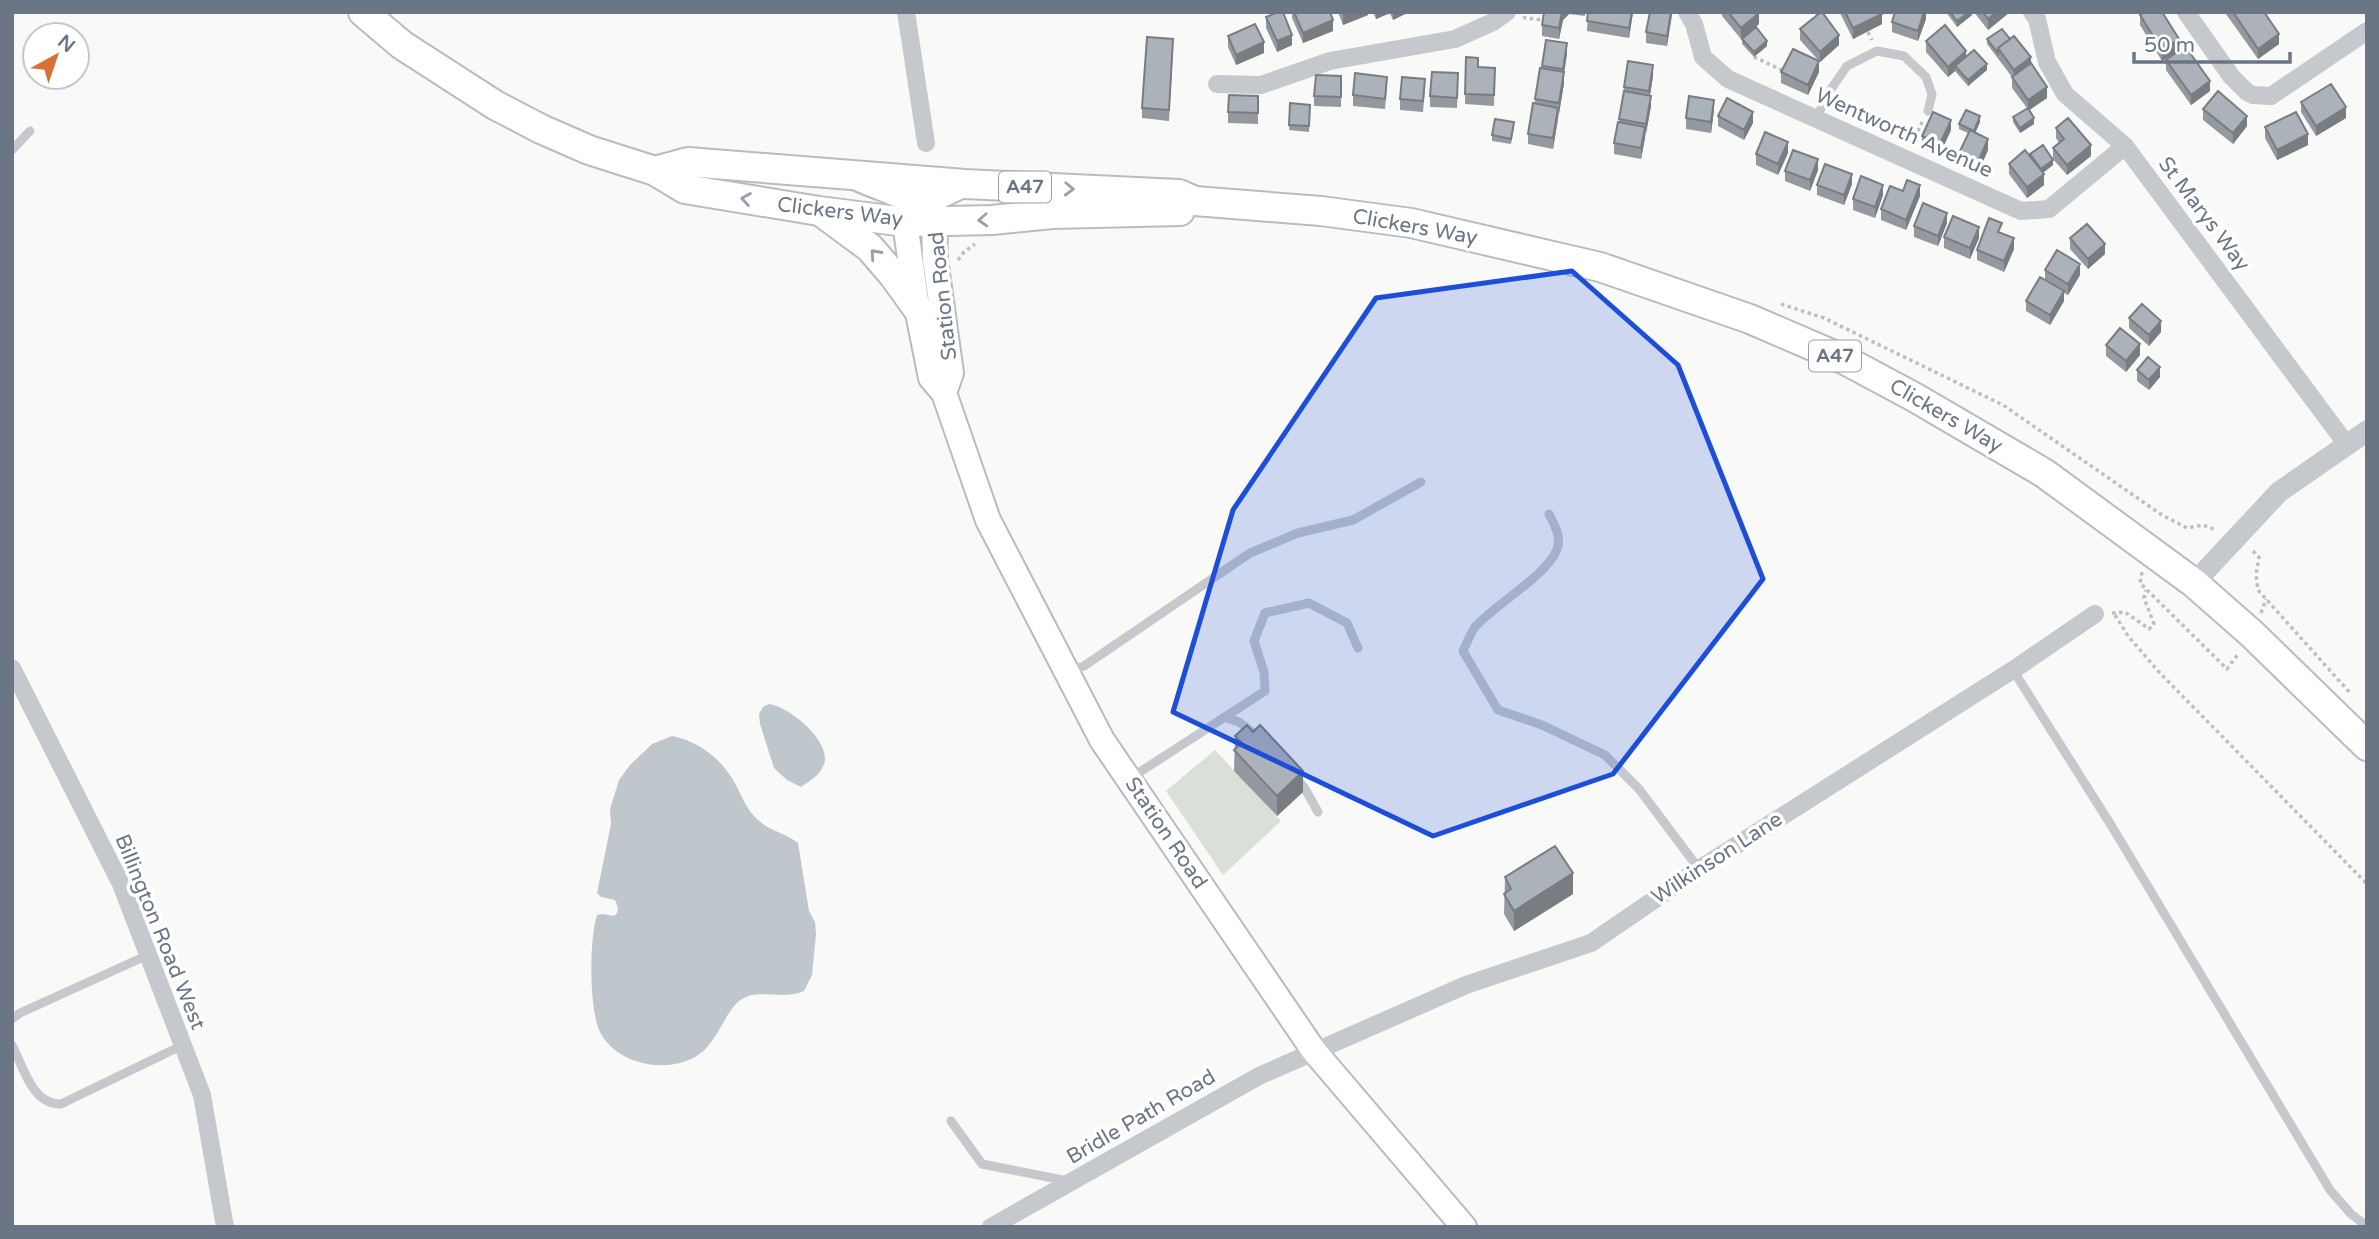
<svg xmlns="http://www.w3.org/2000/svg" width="2379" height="1239" font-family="'Varela Round',sans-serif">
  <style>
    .green { fill: #dae0d8 }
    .water { fill: #bfc7cc }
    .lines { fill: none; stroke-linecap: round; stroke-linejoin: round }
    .secondary-casing { stroke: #b8bbc0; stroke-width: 28 }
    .primary-casing { stroke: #b8bcc0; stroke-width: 32 }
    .path { stroke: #bdbfc2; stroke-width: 3.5; stroke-dasharray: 3.5 3.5; stroke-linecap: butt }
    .service { stroke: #c5c8cc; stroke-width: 9 }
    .minor { stroke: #c5c8cc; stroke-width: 18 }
    .tertiary { stroke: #c5c8cc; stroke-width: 21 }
    .secondary { stroke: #fff; stroke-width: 24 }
    .primary { stroke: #fff; stroke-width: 28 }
    .wall { fill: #94999f }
    .shaded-wall { fill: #787d82 }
    .building { fill: #acb2b9; stroke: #787d82; stroke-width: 2 }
    .oneway { stroke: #979faa }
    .marked { fill: #1d4ed8; fill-opacity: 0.2; stroke: #1d4ed8; stroke-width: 5; stroke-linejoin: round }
    .labels { text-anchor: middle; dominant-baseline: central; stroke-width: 7; stroke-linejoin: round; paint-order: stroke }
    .shield { fill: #fff; stroke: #979faa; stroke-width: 2 }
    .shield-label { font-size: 19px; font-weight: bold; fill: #6a7686 }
    .street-label { font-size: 21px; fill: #6a7686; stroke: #fff }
  </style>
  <rect width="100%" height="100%" fill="#f9f9f7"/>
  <!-- green -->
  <path class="green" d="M1215,750L1281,821L1223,875L1166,791Z"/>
  <!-- water -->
  <path class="water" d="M769,704C789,706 832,742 824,764C820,776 810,780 801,787L787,780L774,768L760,724L759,714L763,707Z
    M672,736C701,742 723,760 737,787C743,799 747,810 757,819C769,831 785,833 798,843L809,911L815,922L816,934L812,975L804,991C784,1000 763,990 746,997C725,1005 720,1043 695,1057C665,1074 616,1064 600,1032C589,1009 589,940 597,915L603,914L614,916C620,911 618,907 615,900L601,897L597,893L611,824L610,809L619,780L630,765L652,744Z"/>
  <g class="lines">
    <defs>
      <path id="secondary" d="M857,178C874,186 925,203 934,216L935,259L951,373L944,393
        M965,184L911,210L905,222L917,308L931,378L944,393L988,520L1102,740L1314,1051L1464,1227"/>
      <path id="primary" d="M363,12L402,45L495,105L541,129L589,150L655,171L685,189L819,211L905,222L992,220L1052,214L1180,211
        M655,171L688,162L965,184L1179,194L1195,201L1321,211L1411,223L1600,267L1750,319L1843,359L1914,397L2044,473L2194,583L2252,634L2367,746
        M824,214L870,248L894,276L917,308"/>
    </defs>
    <!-- secondary casing -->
    <use href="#secondary" class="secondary-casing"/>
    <!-- primary casing -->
    <use href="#primary" class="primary-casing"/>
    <!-- path -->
    <path class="path" d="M1524,16L1525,18L1545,20
      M1868,32L1872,40
      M1754,57L1784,71
      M1912,144L1922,122
      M958,260L964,252L975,244
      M1781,304L1824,318L2003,405L2162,515L2187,528L2203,525L2216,530
      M2253,551L2259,557L2256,575L2258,590L2351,694
      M2142,572L2140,583L2227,669L2239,653
      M2112,613L2125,612L2149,629L2154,624L2144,598L2146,590
      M2261,613L2266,599
      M2115,615L2128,636L2158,671L2367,884"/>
    <!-- service -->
    <path class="service" d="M1816,119L1829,92L1847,66L1877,51L1904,56L1926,77L1932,94L1928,111
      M12,150L30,131
      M1549,514C1554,524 1562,538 1557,549C1548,575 1495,604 1475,627C1470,634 1467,643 1463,651L1498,710L1542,725L1605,755L1639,789L1699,869
      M2013,670L2111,825L2330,1190L2351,1214L2367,1226
      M1069,671L1084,666L1250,553L1298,533L1353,520L1421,482
      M1224,717L1239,722L1261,739
      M1129,777L1143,770L1265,691L1264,672L1254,641L1265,613L1309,603L1347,623L1358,648
      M1296,778L1304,787L1318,812
      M12,1019L20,1013L148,955
      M12,1045C23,1066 32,1105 61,1104L183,1045
      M951,1121L982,1164L1068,1181"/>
    <!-- minor -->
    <path class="minor" d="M906,12L926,143
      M1687,12L1694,24L1703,57L1728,79L2021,211L2049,209L2125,146
      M2032,12L2037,19L2047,62L2065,94L2125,146L2347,445
      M2186,12L2231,76L2247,92L2253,95L2271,96L2367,31
      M1217,84L1261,85L1330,61L1455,39L1493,22L1507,12
      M12,668L121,884L202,1095L225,1227
      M991,1227L1259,1076L1466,985L1591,943L1699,869L2019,666L2095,614"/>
    <!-- tertiary -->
    <path class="tertiary" d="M2194,583L2279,492L2367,431"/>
    <!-- secondary -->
    <use href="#secondary" class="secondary"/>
    <!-- primary -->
    <use href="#primary" class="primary"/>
  </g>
  <!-- wall -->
  <path class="wall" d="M1292,12H1330L1333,31L1303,43L1292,18Z
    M1338,12H1368V15L1343,25Z
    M1373,12H1405V14L1393,20L1390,13L1376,19Z
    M1544,12H1585V16L1569,14L1563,20L1559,39L1542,36V25Z
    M1588,12H1633L1629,38L1587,31Z
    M1672,12L1667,46L1646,43V32Z
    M1722,12H1759V24L1741,39L1722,16Z
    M1814,12H1824L1823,13L1839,45L1820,62L1819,61V72L1808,95L1781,83V72L1819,61L1800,40V29L1817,16Z
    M1881,12L1882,24L1853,39L1840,13Z
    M1926,12V19L1918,41L1892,32V22Z
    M1946,12H1972V15L1957,27Z
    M1974,12H2010L1988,30Z
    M2226,12H2264L2279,44L2258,59L2226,14Z
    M2140,15L2179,50L2162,61L2140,25Z
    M1266,17L1292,45L1277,52L1266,28Z
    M1228,36L1264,53L1236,65L1228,47Z
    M1742,39L1767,46L1754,57L1742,44Z
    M1987,39H2010L2031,64L2047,98L2029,110L2034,124L2020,133L2013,122V117L2027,108L2012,88V77L1987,44Z
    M1546,40L1567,54L1564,72V83L1553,149L1528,144V134L1542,68Z
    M1926,41L1966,56L1987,70L1968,86L1955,71L1948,77L1926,52Z
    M1173,50L1169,121L1142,118V108Z
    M1466,57L1478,67L1495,68L1494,106L1465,104Z
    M2166,60L2210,91L2191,105L2166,70Z
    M1341,76V107L1314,106V96Z
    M1653,76L1650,96L1651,106L1641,159L1614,154V143L1619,122L1624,87Z
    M1458,84L1457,108L1430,107V96Z
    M1387,87L1385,109L1353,106V95Z
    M1425,89L1423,112L1400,110V99Z
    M1258,96V124L1228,123V112Z
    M2301,102L2346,118L2316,136L2301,112Z
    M1290,103L1310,105L1309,132L1289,130Z
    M2203,109L2247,126L2233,144L2203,120Z
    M1714,110L1711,133L1686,129V118Z
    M1718,116L1753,123L1744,140L1718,126Z
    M1980,122L1975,133L1988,150L1978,173L1959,164V153L1968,133L1959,129V124Z
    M1514,127L1511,144L1492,141V135Z
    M2265,127L2308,145L2277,160L2265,138Z
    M2056,128L2091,156L2067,175L2053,159V148L2059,143L2056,138Z
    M1951,130L1940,154L1922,146V136Z
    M1788,153L1778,175L1756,165V154Z
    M2030,154L2053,165L2043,173L2044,185L2027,198L2009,174V164L2030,157Z
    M1818,170L1810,191L1785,181V171Z
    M1852,184L1844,205L1817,195V185Z
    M1903,191L1920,196L1906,230L1881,220V209Z
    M1883,195L1875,218L1853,210V199Z
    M1947,223L1938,246L1914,237V226Z
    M2002,233L2014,249L2004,272L1977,260V250Z
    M1944,237L1979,238L1970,259L1944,248Z
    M2070,238L2105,254L2088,269L2070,249Z
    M2045,270L2080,275L2068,295L2064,293V301L2050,325L2026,311V301L2045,279Z
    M2129,318L2161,332L2149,346L2129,328Z
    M2106,345L2140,355L2126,372L2106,356Z
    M2137,370L2160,377L2149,390L2137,381Z
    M1235,736L1303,792L1277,816L1234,771Z
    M1505,877L1573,894L1514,931L1504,914Z"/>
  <!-- shaded-wall -->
  <path class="shaded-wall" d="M1349,12H1368V15L1343,25V14Z
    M1376,12H1390V13L1376,19Z
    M1393,12H1405V14L1393,20Z
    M1562,12H1569V14L1563,20L1559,39V28Z
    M1632,12H1633L1629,38V28Z
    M1671,12H1672V15L1667,46V36Z
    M1924,12H1926V19L1918,41V31Z
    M1969,12H1972V15L1957,27V21Z
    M1997,12H2010L1988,30V19Z
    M1759,13V24L1741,39V28Z
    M1882,14V24L1853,39V28Z
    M1333,20V31L1303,43V33Z
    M2279,34V44L2258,59V49Z
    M1292,35V45L1277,52V41Z
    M1839,35V45L1820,62V52Z
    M2179,39V50L2162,61V50Z
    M1767,41V46L1754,57V52Z
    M1264,42V53L1236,65V55Z
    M1567,43V54L1563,80V69Z
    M1966,51V61L1955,66V71L1948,77V67Z
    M2031,57V68L2014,81V70Z
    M1819,61V72L1808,95V85Z
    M1987,64V70L1968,86V80Z
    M1653,65V76L1649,101V91Z
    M1564,72V83L1559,114V103Z
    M2210,81V91L2191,105V95Z
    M2047,87V98L2028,111V100Z
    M1651,96V106L1646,134V124Z
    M1714,100V110L1711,133V122Z
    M2346,107V118L2316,136V126Z
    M1558,108V118L1553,149V138Z
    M1753,112V123L1744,140V130Z
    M1980,116V122L1974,136V131Z
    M2247,116V126L2233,144V133Z
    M2034,118V124L2020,133V128Z
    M1951,120V130L1940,154V144Z
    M1645,127V138L1641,159V148Z
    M2308,134V145L2277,160V150Z
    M1988,139V150L1978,173V162Z
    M1788,142V153L1778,175V164Z
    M2091,145V156L2067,175V165Z
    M1818,159V170L1810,191V180Z
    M2053,160V165L2041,174V169Z
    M1852,174V184L1844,205V195Z
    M2044,174V185L2027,198V187Z
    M1883,185V195L1875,218V207Z
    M1920,185V196L1906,230V220Z
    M1947,213V223L1938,246V236Z
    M1979,227V238L1970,259V248Z
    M2014,238V249L2004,272V261Z
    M2105,244V254L2088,269V259Z
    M2080,264V275L2068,295V284Z
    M2064,291V301L2050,325V315Z
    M2161,321V332L2149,346V335Z
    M2140,344V355L2126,372V361Z
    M2160,367V377L2149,390V380Z
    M1303,771V792L1277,816V796Z
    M1573,873V894L1514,931V911Z"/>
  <!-- building -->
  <path class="building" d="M1278,12H1283L1292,35L1277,41L1266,17Z
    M1294,12H1330L1333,20L1303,33Z
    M1544,12H1562L1559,28L1542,25Z
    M1588,12H1632L1629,28L1587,21Z
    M1650,12H1671L1667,36L1646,32Z
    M1728,12H1759V13L1741,28Z
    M1821,12H1822L1839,35L1820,52L1800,29Z
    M1845,12H1881L1882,14L1853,28Z
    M1895,12H1924L1918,31L1892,22Z
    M1950,12H1969L1957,21Z
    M1983,12H1997L1988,19Z
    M2144,12H2162L2179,39L2162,50L2140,15Z
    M2233,12H2264L2279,34L2258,49Z
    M1255,24L1264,42L1236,55L1228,36Z
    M1945,25L1966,51L1948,67L1926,41Z
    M1756,27L1767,41L1754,52L1742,39Z
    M2002,29L2010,39L1998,48V53L1987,39Z
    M2014,36L2031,57L2014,70L1998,48Z
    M1147,37L1173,39L1169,110L1142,108Z
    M1546,40L1567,43L1563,69L1542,66Z
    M2185,46L2210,81L2191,95L2166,60Z
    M1793,49L1819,61L1808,85L1781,72Z
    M1974,50L1987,64L1968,80L1955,66Z
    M1466,57L1478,58V67L1495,68L1494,95L1465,94Z
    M1628,61L1653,65L1649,91L1624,87Z
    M2031,63L2047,87L2028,100L2012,77Z
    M1540,68L1564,72L1559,103L1535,99Z
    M1432,72L1458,73L1457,98L1430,96Z
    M1355,73L1387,77L1385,99L1353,95Z
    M1316,75L1341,76V97L1314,96Z
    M1402,77L1425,79L1423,101L1400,99Z
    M2331,84L2346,107L2316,126L2301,102Z
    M1624,91L1651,96L1646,124L1619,119Z
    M2218,91L2247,116L2233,133L2203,109Z
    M1229,95L1258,96V113L1228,112Z
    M1689,96L1714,100L1711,122L1686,118Z
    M1727,98L1753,112L1744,130L1718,116Z
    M1290,103L1310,105L1309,126L1289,125Z
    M1533,103L1558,108L1553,138L1528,134Z
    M2028,108L2034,118L2020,128L2013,117Z
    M1966,110L1980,116L1974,131L1959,124Z
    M1933,112L1951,120L1940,144L1922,136Z
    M2296,112L2308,134L2277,150L2265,127Z
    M2068,118L2091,145L2067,165L2053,148L2064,139L2056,128Z
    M1495,119L1514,122L1511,139L1492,135Z
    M1618,122L1645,127L1641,148L1614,143Z
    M1970,130L1988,139L1978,162L1959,153Z
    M1765,132L1788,142L1778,164L1756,154Z
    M2043,145L2053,160L2041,169L2030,154Z
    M1793,150L1818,159L1810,180L1785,171Z
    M2025,150L2044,174L2027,187L2009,164Z
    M1825,164L1852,174L1844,195L1817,185Z
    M1861,176L1883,185L1875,207L1853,199Z
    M1907,180L1920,185L1906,220L1881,209L1890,186L1903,191Z
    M1923,203L1947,213L1938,236L1914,226Z
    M1953,216L1979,227L1970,248L1944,237Z
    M1989,218L2002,223L1998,232L2014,238L2004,261L1977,250Z
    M2087,224L2105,244L2088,259L2070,238Z
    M2057,250L2080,264L2068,284L2045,270Z
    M2040,277L2064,291L2050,315L2026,301Z
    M2142,304L2161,321L2149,335L2129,318Z
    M2120,328L2140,344L2126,361L2106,345Z
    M2148,357L2160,367L2149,380L2137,370Z
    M1247,725L1253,732L1260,725L1303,771L1277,796L1234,750L1242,743L1235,736Z
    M1555,846L1573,873L1514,911L1504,894L1511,889L1505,877Z"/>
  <!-- one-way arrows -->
  <defs><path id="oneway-chevron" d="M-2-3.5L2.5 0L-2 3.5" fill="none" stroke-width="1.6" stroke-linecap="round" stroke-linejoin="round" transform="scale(1.75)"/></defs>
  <g class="oneway">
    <use href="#oneway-chevron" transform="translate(1069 189) rotate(2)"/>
    <use href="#oneway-chevron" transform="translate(746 199) rotate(-171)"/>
    <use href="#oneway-chevron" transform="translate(983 220) rotate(177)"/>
    <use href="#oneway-chevron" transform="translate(875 254) rotate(-132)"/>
  </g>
  <!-- marked area -->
  <path class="marked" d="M1572,271L1678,365L1763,579L1613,774L1433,836L1173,712L1233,510L1376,298Z"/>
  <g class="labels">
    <!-- shield labels -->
    <g class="shield">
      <rect x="999" y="171.5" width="52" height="31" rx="5"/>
      <rect x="1809" y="340.5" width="52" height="31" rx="5"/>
    </g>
    <g class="shield-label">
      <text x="1025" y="187">A47</text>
      <text x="1835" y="356">A47</text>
    </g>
    <!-- street labels -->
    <g class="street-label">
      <text transform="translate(1904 133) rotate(24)">Wentworth Avenue</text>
      <text transform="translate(840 212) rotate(7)">Clickers Way</text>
      <text transform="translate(2204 214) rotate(53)">St Marys Way</text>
      <text transform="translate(1415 227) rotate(10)">Clickers Way</text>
      <text transform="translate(943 296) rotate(-96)">Station Road</text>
      <text transform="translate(1946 416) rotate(30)">Clickers Way</text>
      <text transform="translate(1166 833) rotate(56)">Station Road</text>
      <text transform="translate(1717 858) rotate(-33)">Wilkinson Lane</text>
      <text transform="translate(160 932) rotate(68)">Billington Road West</text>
      <text transform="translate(1141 1117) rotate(-30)">Bridle Path Road</text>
    </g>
  </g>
  <!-- border -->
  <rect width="2379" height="1239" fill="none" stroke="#6a7686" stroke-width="28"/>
  <!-- north arrow -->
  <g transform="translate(56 56) rotate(40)"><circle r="33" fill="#ffffff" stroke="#c3c8cf" stroke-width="2"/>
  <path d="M0-5L12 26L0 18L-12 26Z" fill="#d87137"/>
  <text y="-10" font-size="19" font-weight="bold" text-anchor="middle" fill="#6a7686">N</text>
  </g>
  <!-- scale -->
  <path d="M2134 52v10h156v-10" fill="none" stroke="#6a7686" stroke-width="3.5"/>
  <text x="2144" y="52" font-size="21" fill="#6a7686" stroke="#ffffff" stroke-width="5" paint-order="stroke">50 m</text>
</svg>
